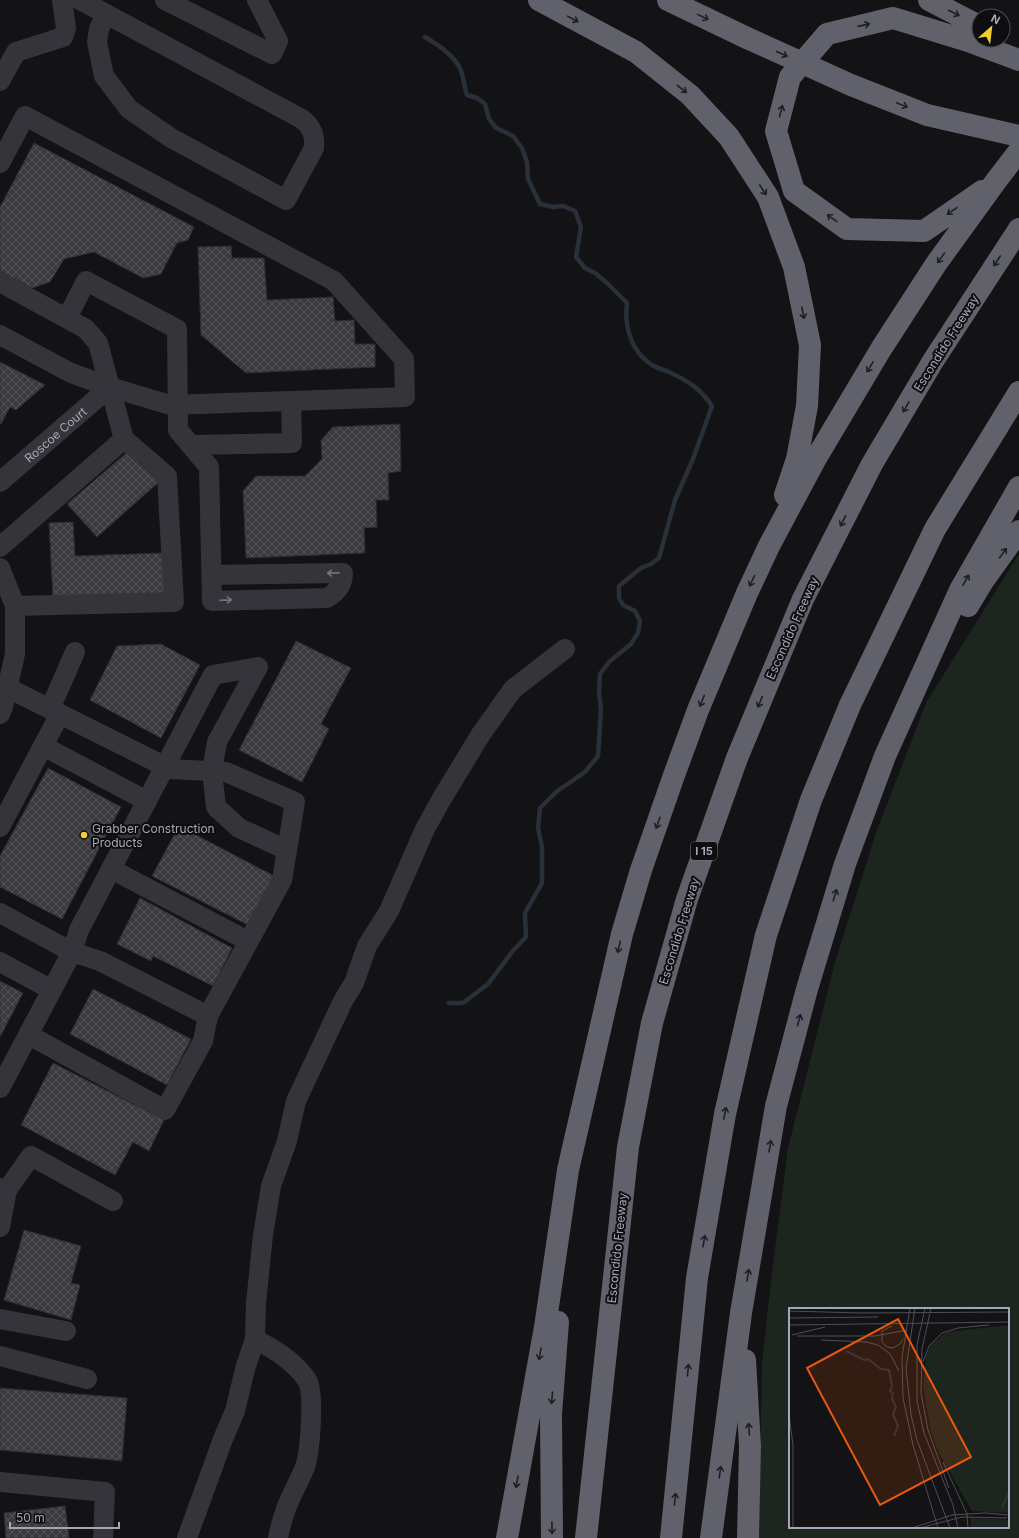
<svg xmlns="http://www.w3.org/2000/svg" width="1019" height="1538" font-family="Inter,sans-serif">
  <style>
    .grass { fill: #1d251f; fill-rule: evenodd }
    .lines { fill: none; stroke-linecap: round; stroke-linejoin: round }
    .stream { stroke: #293039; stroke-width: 4.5 }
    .building { fill: url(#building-cross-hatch); stroke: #2e2d31 }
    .minor { stroke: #34343a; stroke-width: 20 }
    .highway { stroke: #60616b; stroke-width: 22 }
    .highway-bridge { stroke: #60616b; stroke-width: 22 }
    .oneway { stroke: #1e1f22 }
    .oneway2 { stroke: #72737e }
    .poi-dot { fill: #f2ce2e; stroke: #0e0e10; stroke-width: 1.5 }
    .labels { text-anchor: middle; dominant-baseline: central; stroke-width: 4; stroke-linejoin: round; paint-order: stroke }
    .shield { fill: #0e0e10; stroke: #787984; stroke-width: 1 }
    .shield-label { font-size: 11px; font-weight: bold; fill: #a5a7b5 }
    .street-label { font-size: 12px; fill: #a5a7b5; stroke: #0e0e10 }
    .poi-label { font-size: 12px; fill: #a5a7b5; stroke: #0e0e10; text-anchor: start }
    .inset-river { fill: none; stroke: #293039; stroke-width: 2 }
    .inset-road { fill: none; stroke: #4d4e55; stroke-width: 1 }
    .view { fill: #e8590c; fill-opacity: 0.15; stroke: #e8590c; stroke-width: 2 }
    .inset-edge { fill: none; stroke: #a5a7b5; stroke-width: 2 }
  </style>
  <defs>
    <pattern id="building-cross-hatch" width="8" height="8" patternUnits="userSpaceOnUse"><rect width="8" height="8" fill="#3b3b3f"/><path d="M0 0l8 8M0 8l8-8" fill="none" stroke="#545458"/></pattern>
  </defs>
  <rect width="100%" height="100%" fill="#131315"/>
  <!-- grass -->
  <path class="grass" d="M1019,554V1538H759L762,1363L772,1272L788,1148L835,962L877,830L927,701ZM790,1309H1008V1527H790Z"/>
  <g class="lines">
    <!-- stream -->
    <path class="stream" d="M425,37C437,44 456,57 461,71C464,78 464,87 467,95L477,98L485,104L489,119L496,128L513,136L522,148L527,162L528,179L540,204L553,207L563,206L575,211L581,227L576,257L585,268L595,273L607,283L627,303C624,326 631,352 652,365C657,368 664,370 669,372C688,381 700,388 712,406L693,459L675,500L659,558L651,564L641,568L619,586V598L623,605L635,611L640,621L638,633L631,644L610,661L600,674L599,692L601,710L598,756L585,772L556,792L540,808L538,828L542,847V883L525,913L526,937L512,952L488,984L463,1003H449"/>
  </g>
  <!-- building -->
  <path class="building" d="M34,143L194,227L188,240L177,243L161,274L143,278L94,252L64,259L50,282L32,288L0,271V207Z
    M231,246L232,258H264L267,300L333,297L335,321L354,320L355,344H375V367L246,373L201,335L198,247Z
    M0,362L45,385L16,410L10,407L1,424L0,423Z
    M400,424L401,471L388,473L389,500H376L377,527L364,528L365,553L246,558L243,491L256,476H305L322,459L321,440L333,427Z
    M131,449L160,481L97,537L67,504Z
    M73,522L75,556L164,553L166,597L53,599L49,523Z
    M296,641L351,668L321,724L329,729L302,782L239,750Z
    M161,644L200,665L161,738L90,700L117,646Z
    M48,768L121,807L62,919L0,887V856Z
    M179,826L276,877L250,926L152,876Z
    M140,898L232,948L213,986L153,956L151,961L117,944Z
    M0,981L23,993L0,1037Z
    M93,989L191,1039L167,1085L70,1034Z
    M53,1063L164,1120L149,1151L133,1142L115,1175L21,1125Z
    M24,1230L81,1246L71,1283L80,1285L71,1320L4,1300Z
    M0,1388L127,1398L122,1461L0,1450Z
    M65,1506L69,1538H6L4,1513Z"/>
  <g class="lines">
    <!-- minor -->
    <g class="minor">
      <path d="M80,0L302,119C312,127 315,135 314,148L286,200L171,138L129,109L104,76L97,42L99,29L106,14"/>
      <path d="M165,0L272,54L278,41L257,0"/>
      <path d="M0,81L16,52L63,37L66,28L62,0"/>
      <path d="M0,163L25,116L334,281L404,359L405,397L170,405L110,387L71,373L0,335"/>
      <path d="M0,282L86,329L98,343L124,439L0,547"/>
      <path d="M67,318L86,281L177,329L178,430L209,467L212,601L327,598C337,592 343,585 343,573L211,575"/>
      <path d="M191,445L292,443L291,401"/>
      <path id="s1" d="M0,482L110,387"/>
      <path d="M0,568L15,606V654L3,707L0,714"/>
      <path d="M15,606L174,602L167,476L124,439"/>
      <path d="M8,688L170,769L226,772L295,802L282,880L208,1016L203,1041L165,1110L29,1035"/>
      <path d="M50,709L75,652"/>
      <path d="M43,746L147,801"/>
      <path d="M0,827L60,714"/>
      <path d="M111,869L248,941"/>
      <path d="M0,913L72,952L100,961L208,1016"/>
      <path d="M0,962L52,990"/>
      <path d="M0,1088L72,952L79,930L213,675L258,667L217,742L212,771L216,807L239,828L287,850"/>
      <path d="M0,1188L7,1190L31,1156L113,1201"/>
      <path d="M0,1227L7,1190"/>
      <path d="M0,1319L66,1331"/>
      <path d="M255,1339C274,1349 294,1361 307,1380C315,1393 310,1452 305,1467C301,1477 296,1486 292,1495C285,1509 281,1523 278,1538"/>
      <path d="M0,1356L87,1379"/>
      <path d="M0,1482L105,1492L103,1538"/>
      <path d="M187,1538L223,1439L235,1411L245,1369L255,1339L256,1303L263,1235L271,1186L287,1141L296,1101L343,1001L354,983L367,946L389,911L425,829L441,800L481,734L513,689L565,649"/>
    </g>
    <!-- highway -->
    <path class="highway" d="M539,0L636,52L690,95L729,137L768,197L794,267L810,345L807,406L797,459L785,495
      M668,0L747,38
      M929,0L979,26
      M982,191L924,231L847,229L794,191L776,131L790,77L827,34L893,18L968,41L1019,60
      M968,606L983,581L1019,531
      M745,1360L750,1446L748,1538
      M507,1538L545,1327L568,1170L622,934L641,870L673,778L698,710L747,593L769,546L815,460L881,349L936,264L996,181L1019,151
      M552,1538L551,1414L558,1322
      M586,1538L628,1147L652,1023L687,899L737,758L803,599L872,464L933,361L1019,229
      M671,1538L697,1278L725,1114L766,935L811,800L850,705L935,529L1019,392
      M711,1538L741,1313L776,1106L807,989L845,864L885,756L960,590L1019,487"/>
    <!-- highway-bridge -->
    <path class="highway-bridge" d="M747,38L851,85L927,115L1019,136"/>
  </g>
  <!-- one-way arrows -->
  <defs><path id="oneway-shaft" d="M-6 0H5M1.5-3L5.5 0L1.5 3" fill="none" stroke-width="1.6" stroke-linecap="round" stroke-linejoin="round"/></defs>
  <g class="oneway">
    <use href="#oneway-shaft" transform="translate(954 13) rotate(27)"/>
    <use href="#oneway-shaft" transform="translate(703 17) rotate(26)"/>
    <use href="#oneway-shaft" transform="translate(573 19) rotate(28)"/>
    <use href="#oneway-shaft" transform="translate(864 25) rotate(-13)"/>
    <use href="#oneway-shaft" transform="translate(782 54) rotate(24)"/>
    <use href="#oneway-shaft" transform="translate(682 89) rotate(38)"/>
    <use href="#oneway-shaft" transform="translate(902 105) rotate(22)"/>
    <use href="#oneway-shaft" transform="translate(781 111) rotate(-75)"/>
    <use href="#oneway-shaft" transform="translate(763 190) rotate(57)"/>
    <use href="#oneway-shaft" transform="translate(952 211) rotate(145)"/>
    <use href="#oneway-shaft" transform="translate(832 218) rotate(-144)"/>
    <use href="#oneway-shaft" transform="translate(941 258) rotate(125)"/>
    <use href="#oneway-shaft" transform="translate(997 261) rotate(123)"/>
    <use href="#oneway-shaft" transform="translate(803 313) rotate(79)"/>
    <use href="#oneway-shaft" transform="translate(870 367) rotate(121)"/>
    <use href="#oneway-shaft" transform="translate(906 407) rotate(120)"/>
    <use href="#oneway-shaft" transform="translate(843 521) rotate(117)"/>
    <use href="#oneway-shaft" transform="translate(1003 553) rotate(-54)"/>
    <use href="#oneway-shaft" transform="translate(966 580) rotate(-60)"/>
    <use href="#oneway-shaft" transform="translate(752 581) rotate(115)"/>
    <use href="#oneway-shaft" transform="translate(702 701) rotate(112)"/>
    <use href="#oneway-shaft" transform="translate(760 702) rotate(112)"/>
    <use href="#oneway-shaft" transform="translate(658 823) rotate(109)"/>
    <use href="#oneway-shaft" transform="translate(835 895) rotate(-73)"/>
    <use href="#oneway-shaft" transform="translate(619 947) rotate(103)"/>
    <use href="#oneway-shaft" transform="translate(799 1020) rotate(-75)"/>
    <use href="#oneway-shaft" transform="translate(725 1113) rotate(-79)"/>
    <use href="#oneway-shaft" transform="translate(770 1146) rotate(-80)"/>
    <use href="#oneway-shaft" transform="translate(704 1241) rotate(-80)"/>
    <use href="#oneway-shaft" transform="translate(748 1275) rotate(-80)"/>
    <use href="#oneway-shaft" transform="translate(540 1354) rotate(100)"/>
    <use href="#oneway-shaft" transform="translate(688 1370) rotate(-84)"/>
    <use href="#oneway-shaft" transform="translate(552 1398) rotate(95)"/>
    <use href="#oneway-shaft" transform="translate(749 1429) rotate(-94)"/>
    <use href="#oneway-shaft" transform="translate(720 1472) rotate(-82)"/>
    <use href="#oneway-shaft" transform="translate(517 1482) rotate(100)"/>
    <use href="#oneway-shaft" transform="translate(675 1499) rotate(-84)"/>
    <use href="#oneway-shaft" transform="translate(552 1528) rotate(89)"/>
  </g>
  <g class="oneway2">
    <use href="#oneway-shaft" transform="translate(333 573) rotate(179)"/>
    <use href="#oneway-shaft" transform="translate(226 600) rotate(-2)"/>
  </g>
  <!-- markers -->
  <circle class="poi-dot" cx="84" cy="835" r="4"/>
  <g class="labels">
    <!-- shield labels -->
    <rect class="shield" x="691" y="842" width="26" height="18" rx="3"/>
    <g class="shield-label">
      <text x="704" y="851">I 15</text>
    </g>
    <!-- street labels -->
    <g class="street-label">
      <text transform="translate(946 343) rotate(-58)">Escondido Freeway</text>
      <text stroke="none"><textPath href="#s1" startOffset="73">Roscoe Court</textPath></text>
      <text transform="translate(792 628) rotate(-66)">Escondido Freeway</text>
      <text transform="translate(679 931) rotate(-73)">Escondido Freeway</text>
      <text transform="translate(617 1248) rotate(-84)">Escondido Freeway</text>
    </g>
    <!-- poi labels -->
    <g class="poi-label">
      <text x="92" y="828">Grabber Construction<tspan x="92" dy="14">Products</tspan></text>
    </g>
  </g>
  <!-- overview -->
  <g transform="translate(789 1308)">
    <rect width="220" height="220" fill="#131315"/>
    <path d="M220,17V205L183,203L150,145L142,125L134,78L137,49L142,36L158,24ZM182,210L220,212V220H182Z" fill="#1d251f"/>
    <path class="inset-river" d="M57,43L75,52L79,51L92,61L100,62L103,78L101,83L104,85L103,91L107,99L104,106L109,118L105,128M213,200L220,184"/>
    <path class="inset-road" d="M121,0L113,49L114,90L124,137L149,220M126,0L117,60L122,107L128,132L161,220M136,0L128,37V93L135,125L164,197L169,220M142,0L133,41L132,85L139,122L160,180M0,3L72,5L220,4M0,10L89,9M0,17L220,14M103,18L93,23V34L98,39L104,40L111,36L114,31M3,27L36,19M8,28H86L118,22M32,32L77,34L89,37L101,46L110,63M134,54L140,38L153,25L169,20L200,17M0,107L4,137V220M154,154L178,206L179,220M123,220L163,207L196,205L220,207M131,220L173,209L218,210"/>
    <path class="view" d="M109,11L182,149L91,197L18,60Z"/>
    <rect width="220" height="220" class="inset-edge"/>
  </g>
  <!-- north arrow -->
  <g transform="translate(991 28) rotate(28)"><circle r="19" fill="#0e0e10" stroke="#4a4b52"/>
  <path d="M0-3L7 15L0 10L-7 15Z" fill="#f2ce2e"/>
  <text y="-6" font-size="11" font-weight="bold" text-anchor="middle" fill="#a5a7b5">N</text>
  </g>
  <!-- scale -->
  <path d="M10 1522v6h109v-6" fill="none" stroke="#a5a7b5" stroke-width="2"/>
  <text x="16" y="1522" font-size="12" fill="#a5a7b5" stroke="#0e0e10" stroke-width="3" paint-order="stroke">50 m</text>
</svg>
